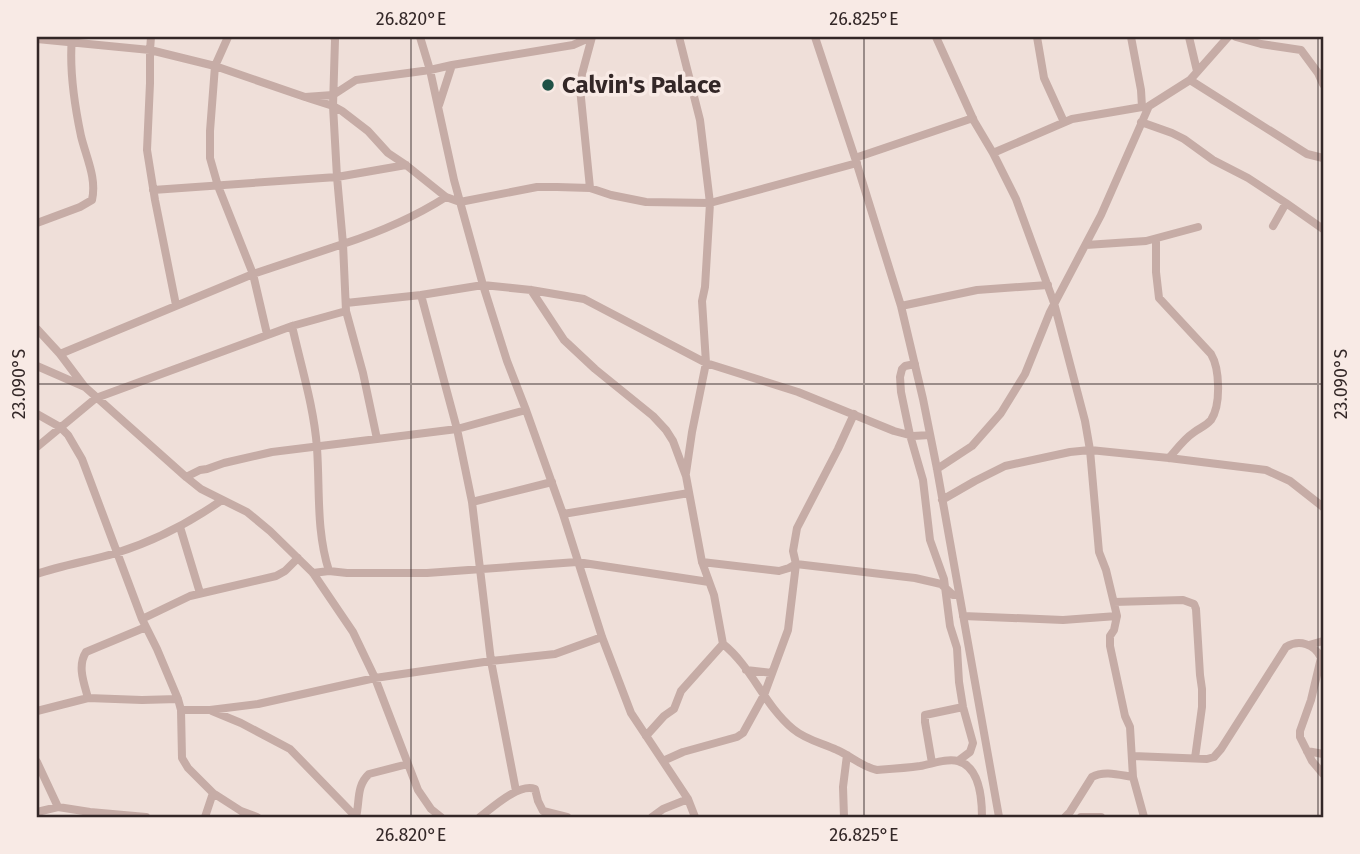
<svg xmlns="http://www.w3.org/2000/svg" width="1360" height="854" font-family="'Fira Sans',sans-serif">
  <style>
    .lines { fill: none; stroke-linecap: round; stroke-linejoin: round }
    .minor { stroke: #c6aca6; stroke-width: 8 }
    .ticks { fill: none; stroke: #332727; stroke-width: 2; stroke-opacity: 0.45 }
    .poi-dot { fill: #1f5247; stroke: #f8eae5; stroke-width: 2.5 }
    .labels { text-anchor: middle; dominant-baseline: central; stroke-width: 7; stroke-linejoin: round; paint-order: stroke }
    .poi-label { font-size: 24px; font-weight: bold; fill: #332727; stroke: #f8eae5; text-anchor: start }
    .neatline { fill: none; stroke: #332727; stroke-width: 2.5 }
    .ticks-label { font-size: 18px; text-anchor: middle; fill: #332727 }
  </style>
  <rect width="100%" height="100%" fill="#efdfd9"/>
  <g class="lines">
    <!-- minor -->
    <path class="minor" d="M228,37L215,66L210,131V158L218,186L253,274L267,334
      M420,37L430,70L454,180L483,285L507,361L526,410L563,514L602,637L631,713L688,799L695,817
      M679,37L700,120L710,203L705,287L702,301L706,363L692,432L686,473
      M815,37L855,158L901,306L923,399L937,469L999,817
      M936,37L974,121L993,153L1016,199L1054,303L1085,421L1090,450L1099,552L1106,570L1117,616L1114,630L1110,636V646L1125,716L1130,727L1133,777L1144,817
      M1037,37L1044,78L1064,122
      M1131,37L1141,90L1142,107H1145
      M1189,37L1197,71
      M1236,37L1261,44L1301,50L1318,73L1323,84
      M37,39L150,50L151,37
      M1190,80L1307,154L1323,158
      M308,98L333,106L342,111L368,131L388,153L406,165L446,197L460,202L537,187H557L590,188L611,195L646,202L710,203L857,163
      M439,105L452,65
      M1141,122L1172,133L1184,139L1213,160L1248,178L1286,203L1323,229
      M993,153L1072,119L1142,107
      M855,158L973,118
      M590,188L580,88L582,74L592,37
      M153,190L337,177L406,165
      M37,223L80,207L92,200C97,178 86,157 81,136C74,103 69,70 72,37
      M1273,226L1286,203
      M1156,240V272L1159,298L1211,354C1220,369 1221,405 1211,420C1205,427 1199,428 1193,433C1184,439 1176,450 1169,458
      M1086,245L1146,241L1198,227
      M531,290L564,340L595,369L653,416L666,430L673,441L686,476L702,562L714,595L723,644L681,691L674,709L664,716L646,736
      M346,303L421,295
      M176,305L155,200L147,150L150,83V50L215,66L305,97L333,95L356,80L430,70L452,65L573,45L591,37
      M901,306L977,290L1048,285
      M346,311L343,244C380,232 413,218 446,197
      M37,329L60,354L84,386
      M60,354L253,274L343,244L337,177L333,106L335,40L334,37
      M915,364L905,366L902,369L900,377L901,392L910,435L923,480L930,540L944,579L950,626L957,648L959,682L963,707L973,743L970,752L958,761
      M37,366L85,387L186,477L201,489L247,512L270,531L313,573L353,632L375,678L418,790L431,809L441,817
      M37,414L60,427L68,435L82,459L142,619L157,649L178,699L181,710L182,758L188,768L213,793L241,811L257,817
      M377,439L457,429L526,410
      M37,447L96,398L292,326C301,366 314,407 317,448C320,491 316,530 329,571
      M937,469L972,446L1001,413L1025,374L1050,312L1101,215L1149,106L1190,80L1228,37
      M186,477L200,470L207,469L224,463L272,452L377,439L363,373L346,311L292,326
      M942,500L975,481L1005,466L1070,452L1090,450L1169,458L1266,470L1290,481L1323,507
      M472,502L552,482
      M563,514L689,493
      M180,527L200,593
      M702,562L779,571L789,568L796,564L915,578L941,584L953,595H959
      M313,573L329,571L347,573H427L577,562L709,582
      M37,574C62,565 90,561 116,553C155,541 189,523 222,500
      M1114,602L1183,600L1194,604L1196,609L1200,675L1202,689V707L1195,758
      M963,616L1063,620L1117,616
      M142,619L190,596L276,576L285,571L298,558
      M723,644C752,667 764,705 793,729C806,740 822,743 837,750C851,756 862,767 877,770C891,769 906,768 920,766C932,764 946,758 958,761C980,767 982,799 982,817
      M1309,645L1323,641
      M746,670L772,673
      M88,698C84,683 77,666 86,652L146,627
      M181,710H210L258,704L375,678L491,661L555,654L602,637
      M37,711L88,698L142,700L178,699
      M212,711L241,723L290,749L356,817
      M1307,751L1323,754
      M1133,756L1207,759L1214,757L1221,749L1286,647C1299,639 1315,644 1321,658L1311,700L1300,731V737L1312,761L1323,774
      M663,761L683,752L737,737L743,733L764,695L788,630L796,564L793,551L797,528L838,449L854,414
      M37,762L58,807L37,812
      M932,763L925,722V715L963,707
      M516,791L491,661L472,502L457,429L421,295L483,285L531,290L584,299L706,363L798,392L894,431L913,436L930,435
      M58,807L90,812L146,817
      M205,817L213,793
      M356,817C360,801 356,786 369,774L408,764
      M480,817C493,807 519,783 535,789L538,801L543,811L567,817
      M652,817L663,809L688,799
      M844,817L843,787L847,755
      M1065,817L1070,812L1092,777C1104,770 1120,775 1133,777
      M1081,817H1101"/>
  </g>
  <!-- ticks -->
  <path class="ticks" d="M411,37V817M864,37V817M1318,37V817M37,384H1323"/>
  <!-- markers -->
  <circle class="poi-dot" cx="548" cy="85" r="7"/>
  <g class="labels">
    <!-- poi labels -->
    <g class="poi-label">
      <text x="562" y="85">Calvin's Palace</text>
    </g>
  </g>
  <!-- border -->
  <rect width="1360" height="854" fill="none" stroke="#f8eae5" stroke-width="77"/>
  <rect x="38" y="38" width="1284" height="778" class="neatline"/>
  <g class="ticks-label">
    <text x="411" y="25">26.820°E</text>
    <text x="864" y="25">26.825°E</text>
    <text transform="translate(19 384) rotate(-90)" y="6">23.090°S</text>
    <text transform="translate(1341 384) rotate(-90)" y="6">23.090°S</text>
    <text x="411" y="841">26.820°E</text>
    <text x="864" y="841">26.825°E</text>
  </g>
</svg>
